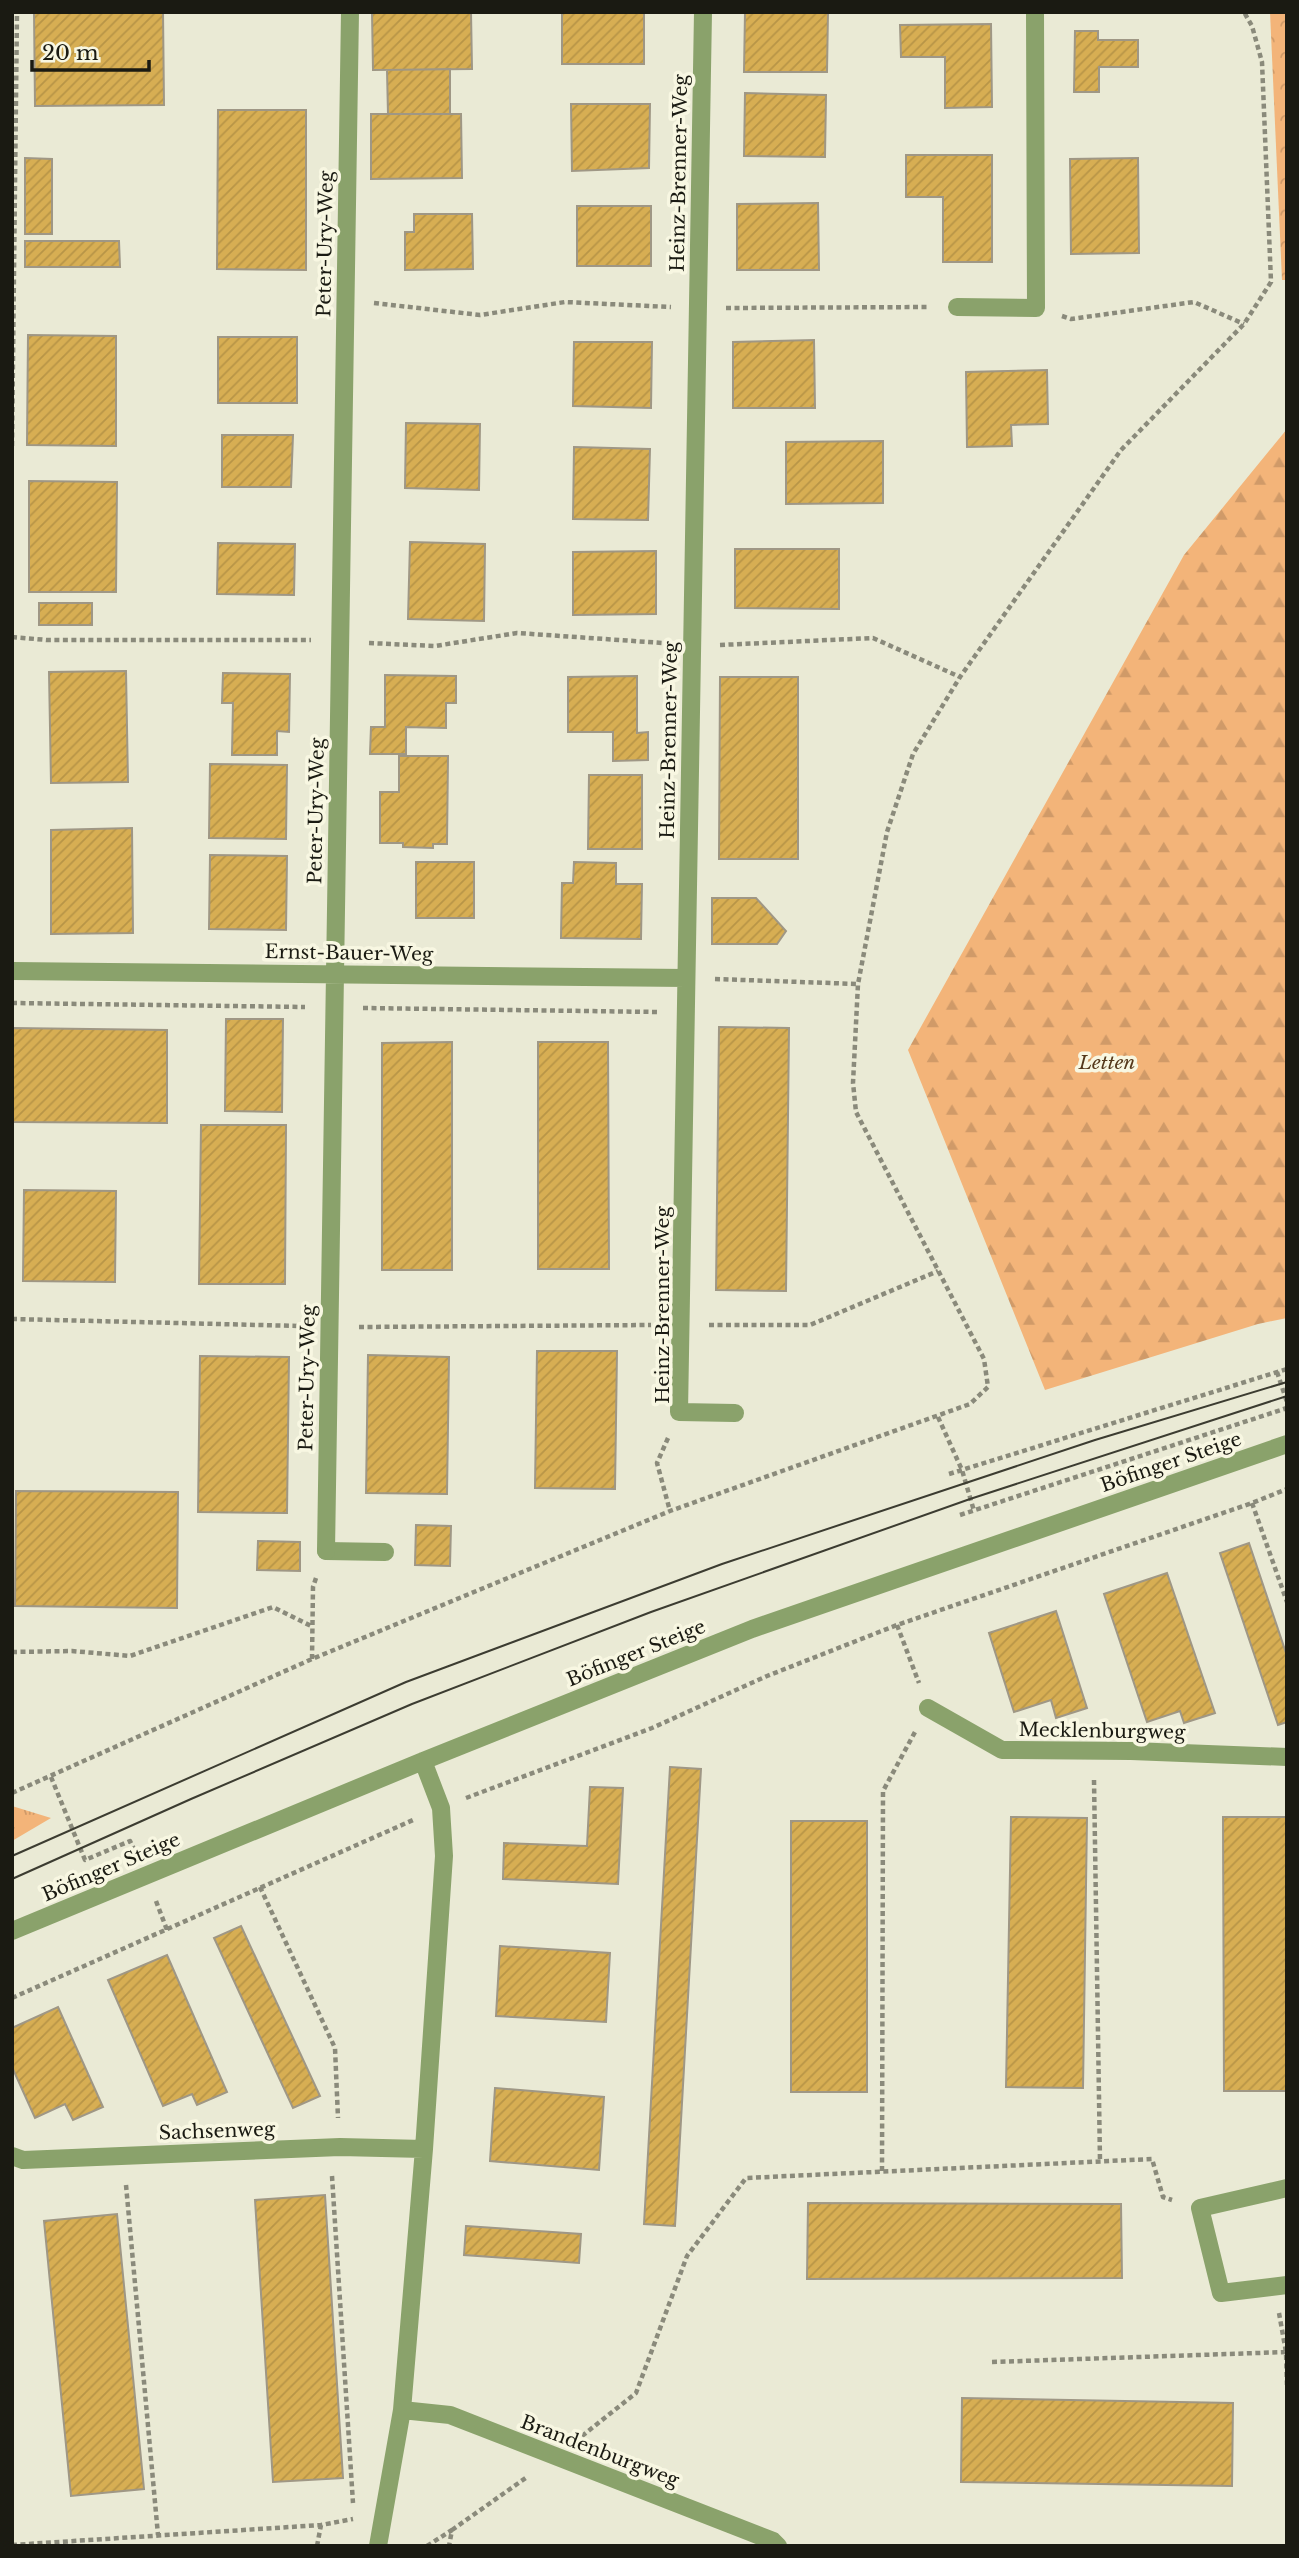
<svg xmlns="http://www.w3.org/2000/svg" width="1299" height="2558" font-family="'Libre Baskerville',serif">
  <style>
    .grass { fill: url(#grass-tufts) }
    .forest { fill: url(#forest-firs) }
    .park { fill: url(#park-crowns) }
    .building { fill: url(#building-hatch); stroke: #9f9785; stroke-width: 2 }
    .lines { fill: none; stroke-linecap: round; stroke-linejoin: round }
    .path { stroke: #8a8a7b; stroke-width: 4.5; stroke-dasharray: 5 3.5; stroke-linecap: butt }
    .service { stroke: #8aa26b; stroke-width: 18 }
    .minor { stroke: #8aa26b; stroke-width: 18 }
    .tram { stroke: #3c3c31; stroke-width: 2 }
    .labels { text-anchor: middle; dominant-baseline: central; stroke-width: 7; stroke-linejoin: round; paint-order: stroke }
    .street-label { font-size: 19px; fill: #1a1a12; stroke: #f8f7e2 }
    .park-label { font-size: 19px; font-style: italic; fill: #54371a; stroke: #f8f7e2 }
  </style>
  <defs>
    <pattern id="grass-tufts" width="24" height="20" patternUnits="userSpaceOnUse" patternTransform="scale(1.75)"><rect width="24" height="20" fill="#f3b479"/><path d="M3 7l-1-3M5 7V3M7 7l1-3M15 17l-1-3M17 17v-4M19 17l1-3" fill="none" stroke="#d09a68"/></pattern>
    <pattern id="forest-firs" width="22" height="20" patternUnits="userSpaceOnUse" patternTransform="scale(1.75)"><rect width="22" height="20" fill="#f3b479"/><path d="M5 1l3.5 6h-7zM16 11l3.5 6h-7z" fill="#d09a68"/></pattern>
    <pattern id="park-crowns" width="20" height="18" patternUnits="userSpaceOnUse" patternTransform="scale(1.75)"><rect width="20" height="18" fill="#f3b479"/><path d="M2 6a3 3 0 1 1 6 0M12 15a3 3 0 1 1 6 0" fill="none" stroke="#d09a68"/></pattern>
    <pattern id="building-hatch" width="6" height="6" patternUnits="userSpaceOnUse" patternTransform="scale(1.75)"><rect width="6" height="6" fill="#d7ae53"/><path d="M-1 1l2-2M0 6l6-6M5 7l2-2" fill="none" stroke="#b89547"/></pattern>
  </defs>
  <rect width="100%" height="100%" fill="#eaead5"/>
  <!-- grass -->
  <path class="grass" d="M12,1806L51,1818L12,1841Z"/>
  <!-- forest -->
  <path class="forest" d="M1287,429V1318L1258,1324L1045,1390L908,1050L1184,555Z"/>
  <!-- park -->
  <path class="park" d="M1270,12H1287V280H1282Z"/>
  <!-- building -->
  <path class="building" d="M34,12H163L164,105L35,106Z
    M372,12H471L472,69L373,70Z
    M562,12H644V64H562Z
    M745,12H828L827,72H744Z
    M991,24L992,107L945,108V57H901L900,25Z
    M1075,31H1098V40H1138V67H1099V92H1074Z
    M450,69V114H388L387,70Z
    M745,93L826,95L825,157L744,156Z
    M571,104H650L649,168L572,171Z
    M218,110H306V270L217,269Z
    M371,114H461L462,178L371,179Z
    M906,155H992V262H943V197H906Z
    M25,158L52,159V234H25Z
    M1138,158L1139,253L1071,254L1070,159Z
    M818,203L819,270H737V204Z
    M577,206H651V266H577Z
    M414,214H472L473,269L405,270V232H414Z
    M25,241H119L120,267H25Z
    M28,335L116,336V446L27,445Z
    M218,337H297V403H218Z
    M814,340L815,408H733V342Z
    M574,342H652L651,408L573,406Z
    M1047,370L1048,424L1011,425L1012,446L967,447L966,372Z
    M406,423L480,424L479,490L405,488Z
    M222,435H293L291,487H222Z
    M883,441V503L786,504V442Z
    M574,447L650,449L648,520L573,519Z
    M29,481L117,482L116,592H29Z
    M410,542L485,544L484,621L408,619Z
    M218,543L295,544L294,595L217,594Z
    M735,549H839V609L735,608Z
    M656,551V614L573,615V552Z
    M39,603H92V625H39Z
    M126,671L128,782L51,783L49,672Z
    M223,673L290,674L289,732L277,731V755H232L233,703H222Z
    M385,675L456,676V703H446V728L406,727V754H370L371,727H385Z
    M637,676V733L648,732V760L613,761V732H568V677Z
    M720,677H798V859H719Z
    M399,756H448L447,844H433V848L403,847V843H380V792H399Z
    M210,764L287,765L286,839L209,838Z
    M589,775H642V849H588Z
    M132,828L133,933L51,934V830Z
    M210,855L287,856L286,930L209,929Z
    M416,862H474V918H416Z
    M574,862L616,863V884H642L641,939L561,938L562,883H573Z
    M712,898H756L786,931L777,944H712Z
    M226,1019H283L282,1112L225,1111Z
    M719,1027L789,1028L786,1291L716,1290Z
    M12,1028L167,1030V1123L12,1122Z
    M452,1042V1270H382V1043Z
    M538,1042H608L609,1269H538Z
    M201,1125H286L285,1284H199Z
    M24,1190L116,1191L115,1282L23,1281Z
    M537,1351H617L615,1489L535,1488Z
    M368,1355L449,1357L447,1494L366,1493Z
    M200,1356L289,1357L287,1513L198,1512Z
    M16,1491L178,1492L177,1608L15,1606Z
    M416,1525L451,1526L450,1566L415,1565Z
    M258,1541L300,1542V1571L257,1570Z
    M1249,1543L1287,1656V1722L1278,1725L1220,1553Z
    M1167,1573L1215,1713L1184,1723L1180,1711L1147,1722L1104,1594Z
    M1056,1611L1087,1708L1056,1718L1051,1700L1014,1712L989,1633Z
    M670,1767L701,1769L675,2226L644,2224Z
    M590,1787L623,1788L618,1884L503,1879L504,1843L587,1846Z
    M1011,1817L1087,1818L1083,2088L1006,2087Z
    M1223,1817H1287V2091H1224Z
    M791,1821H867V2092H791Z
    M241,1926L320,2096L293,2108L214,1938Z
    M500,1946L610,1953L606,2022L496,2016Z
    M167,1955L227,2092L197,2105L192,2094L163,2106L108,1980Z
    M58,2007L103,2107L73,2120L65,2104L35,2118L12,2067V2028Z
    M495,2088L604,2097L599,2170L490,2161Z
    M325,2195L343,2478L273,2482L255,2200Z
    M808,2203L1121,2204L1122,2278L807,2279Z
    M117,2214L144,2489L71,2496L44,2221Z
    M466,2226L581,2234L579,2263L464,2255Z
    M962,2398L1233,2403L1232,2486L961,2482Z"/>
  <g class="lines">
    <!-- path -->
    <path class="path" d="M374,303L480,315L565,302L671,307
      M726,308L930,307
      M1062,316L1071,319L1194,302L1244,324
      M12,446L17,12
      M12,637L47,640H311
      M369,643L435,646L517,633L663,643
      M720,645L873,638L960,677
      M715,979L858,984
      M12,1003L305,1007
      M363,1008L659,1012
      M12,1319L301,1326
      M709,1325H810L938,1271
      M359,1327L651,1325
      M1277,1372L1287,1402
      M938,1417L962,1470L974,1511
      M668,1438L657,1463L670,1511
      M949,1474L1287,1369
      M1252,1503L1287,1602
      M960,1515L1287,1408
      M897,1625L919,1683
      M12,1652L72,1651L130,1656L273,1607L313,1627
      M312,1659L313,1587L316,1578
      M51,1777L85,1860L130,1841L135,1851
      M1094,1780L1100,2161
      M12,1793L312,1659L670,1511L970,1404L988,1387L984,1359L856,1112L853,1083L858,984L887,832L913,754L960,677L1121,450L1244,324L1271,282L1262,62L1252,26L1244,12
      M466,1798L652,1728L767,1676L897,1625L1252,1503L1287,1489
      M260,1887L335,2048L338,2118
      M156,1901L167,1930
      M12,1998L413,1820
      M882,2171L883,1791L915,1732
      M332,2176L353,2503
      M126,2185L158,2535
      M1279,2313L1286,2352L1287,2385
      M992,2362L1287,2352
      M582,2436L636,2393L687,2256L746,2178L1152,2159L1163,2197L1172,2200
      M452,2530L527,2477
      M12,2545L321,2525L353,2519
      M317,2546L321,2525
      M427,2546L452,2530L449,2546"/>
    <!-- service -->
    <path class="service" d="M326,1551L385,1552"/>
    <!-- minor -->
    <path class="minor" d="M703,12L679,1412L735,1413
      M957,307L1036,308L1035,12
      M12,971L686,978
      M326,1551L350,12
      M928,1708L1002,1750L1131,1751L1287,1757
      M12,1931L423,1761L752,1629L1287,1444
      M12,2156L23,2160L340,2147L424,2149
      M1287,2188L1200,2208L1221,2293L1287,2285
      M402,2410L450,2415L773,2541L778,2546
      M378,2546L402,2410L424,2149L444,1856L441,1808L423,1761"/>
    <!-- tram -->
    <path class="tram" d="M12,1856L406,1682L722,1564L1095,1440L1287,1382
      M12,1879L191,1799L412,1704L651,1612L970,1499L1287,1396"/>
  </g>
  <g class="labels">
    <!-- street labels -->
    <g class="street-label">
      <text transform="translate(679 173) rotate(-89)">Heinz-Brenner-Weg</text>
      <text transform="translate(325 244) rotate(-89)">Peter-Ury-Weg</text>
      <text transform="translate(669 740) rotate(-89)">Heinz-Brenner-Weg</text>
      <text transform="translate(316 811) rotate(-89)">Peter-Ury-Weg</text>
      <text transform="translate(349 953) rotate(1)">Ernst-Bauer-Weg</text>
      <text transform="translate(662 1305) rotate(-90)">Heinz-Brenner-Weg</text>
      <text transform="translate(307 1378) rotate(-89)">Peter-Ury-Weg</text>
      <text transform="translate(1171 1462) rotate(-19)">Böfinger Steige</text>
      <text transform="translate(636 1653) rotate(-22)">Böfinger Steige</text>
      <text transform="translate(1102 1731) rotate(1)">Mecklenburgweg</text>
      <text transform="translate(111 1867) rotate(-23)">Böfinger Steige</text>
      <text transform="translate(217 2131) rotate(-2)">Sachsenweg</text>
      <text transform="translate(600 2451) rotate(21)">Brandenburgweg</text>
    </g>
    <!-- park labels -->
    <g class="park-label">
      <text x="1107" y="1062">Letten</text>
    </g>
  </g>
  <!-- border -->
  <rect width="1299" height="2558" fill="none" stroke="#1a1a12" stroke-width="28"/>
  <!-- scale -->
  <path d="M32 60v10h117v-10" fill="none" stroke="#1a1a12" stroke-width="3.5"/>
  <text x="42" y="60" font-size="21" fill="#1a1a12" stroke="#f8f7e2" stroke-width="5" paint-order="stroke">20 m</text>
</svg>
